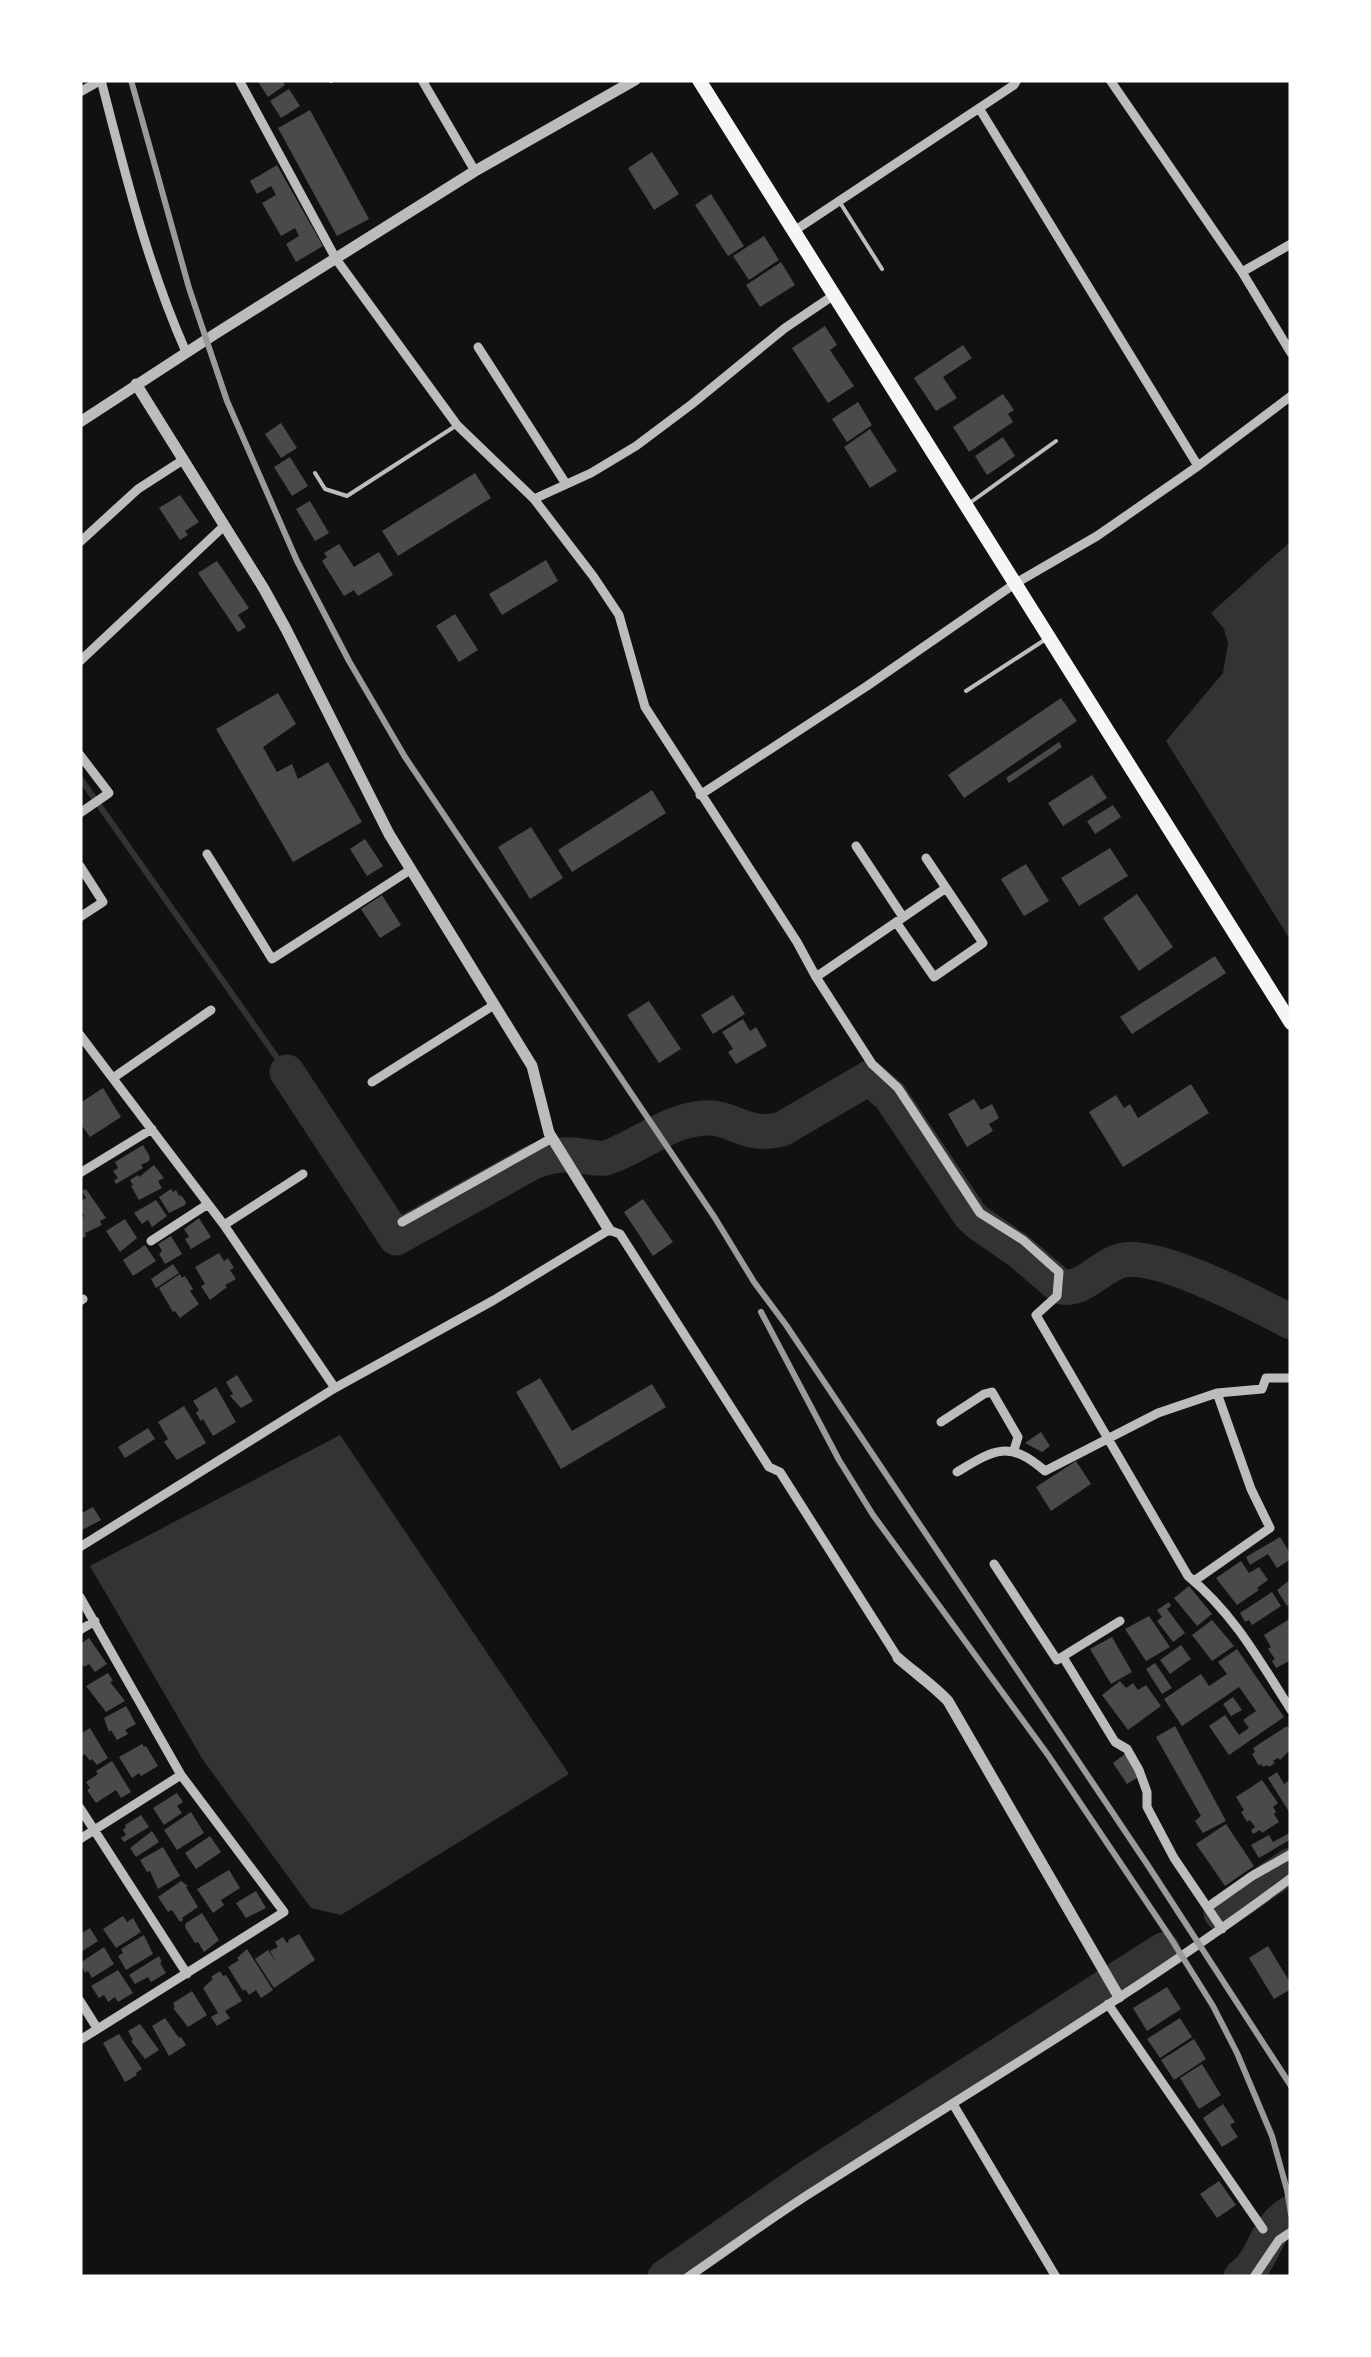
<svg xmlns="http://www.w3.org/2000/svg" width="1371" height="2357" font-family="Figtree,sans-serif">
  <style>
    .water { fill: #333 }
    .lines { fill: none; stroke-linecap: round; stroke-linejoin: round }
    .stream { stroke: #333; stroke-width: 6 }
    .river { stroke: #333; stroke-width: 35 }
    .building { fill: #4a4a4a }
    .service { stroke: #bcbcbc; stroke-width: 4 }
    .minor { stroke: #bcbcbc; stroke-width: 9 }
    .tertiary { stroke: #bcbcbc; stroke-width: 11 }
    .trunk { stroke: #f5f5f5; stroke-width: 14 }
    .rail { stroke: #9a9a9a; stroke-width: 6 }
  </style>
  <rect width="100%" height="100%" fill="#111"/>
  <!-- water -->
  <path class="water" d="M1291,541V941L1166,741L1223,673L1228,643L1224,629L1211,613Z
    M340,1435L569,1774L341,1915L311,1908L203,1760L90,1566Z"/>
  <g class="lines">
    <!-- stream -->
    <path class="stream" d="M80,778L287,1072"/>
    <!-- river -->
    <path class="river" d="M287,1072L396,1238L531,1163C547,1156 564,1153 581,1156C591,1157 597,1159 606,1158C639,1147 668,1120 704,1118C733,1116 746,1139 782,1129L869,1078L890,1096L970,1215L977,1222L1019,1251L1061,1287C1085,1291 1101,1264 1124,1260C1162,1254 1255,1303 1291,1322
      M1221,1913L1291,1865
      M665,2277L803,2181L1163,1950
      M1241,2277C1266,2259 1263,2229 1291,2213"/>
  </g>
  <!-- building -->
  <path class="building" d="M257,80H282L285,85L268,97Z
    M289,89L300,106L281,118L270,101Z
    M310,110L369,219L337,236L278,128Z
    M652,152L679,194L654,210L628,168Z
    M277,165L323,246L296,262L286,244L299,236L295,228L281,236L262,203L276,195L271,186L257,194L250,181Z
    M711,194L744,246L728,256L695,205Z
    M764,236L779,260L749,280L733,256Z
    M781,262L795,285L760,307L746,285Z
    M825,326L837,345L830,350L854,386L828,403L792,348Z
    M963,345L972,358L943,377L957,398L936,411L914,378Z
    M1003,394L1014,410L1008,414L1013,422L969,452L953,427Z
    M858,402L872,425L847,442L832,419Z
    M281,423L297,448L281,458L265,434Z
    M870,429L897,471L870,488L844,447Z
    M1003,437L1015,456L987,475L975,456Z
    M290,457L308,486L292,496L274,467Z
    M475,473L491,498L398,556L382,531Z
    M180,495L199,522L185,531L188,535L180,540L159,508Z
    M310,501L329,533L315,541L296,509Z
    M339,544L354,567L379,552L393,575L358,596L354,590L344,596L322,561L327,557L324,553Z
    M546,560L558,581L502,615L489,594Z
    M217,561L249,608L238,615L246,627L238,632L198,573Z
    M455,614L478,650L459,662L436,626Z
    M278,693L296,724L263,747L277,772L292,764L298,779L328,762L362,822L293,862L216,729Z
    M1061,698L1077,721L964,798L948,775Z
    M1059,742L1062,747L1009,783L1006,778Z
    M1092,775L1107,798L1063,826L1048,803Z
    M652,790L666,813L572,872L558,850Z
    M1113,805L1121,817L1095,834L1087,821Z
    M531,827L563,878L530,899L498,847Z
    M365,839L383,866L367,876L350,849Z
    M1110,848L1128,876L1079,906L1061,878Z
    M1026,864L1049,901L1024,916L1001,879Z
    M1137,894L1173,947L1139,971L1103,918Z
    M382,895L401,925L380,938L361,909Z
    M1215,956L1226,973L1132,1034L1120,1017Z
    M733,995L745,1014L713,1034L701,1015Z
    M649,1001L681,1049L659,1063L627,1015Z
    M743,1019L750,1031L756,1027L767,1046L736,1064L728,1052L733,1049L722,1032Z
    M1191,1084L1209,1113L1123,1167L1089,1112L1116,1095L1124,1108L1130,1104L1138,1118Z
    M103,1088L121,1117L90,1137L80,1123V1103Z
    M974,1099L981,1110L992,1104L999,1118L989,1124L993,1131L967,1147L948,1114Z
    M143,1145L150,1157L149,1161L141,1165L143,1168L116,1184L114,1180L118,1178L113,1171L118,1168L115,1162Z
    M154,1165L164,1178L158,1181L162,1188L139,1200L131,1186L133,1185L130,1180L138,1175L139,1177Z
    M86,1189L106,1218L100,1221L102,1225L85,1233L86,1236L80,1240V1212L86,1219L80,1209V1201L86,1198L82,1191Z
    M171,1189L173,1192L176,1190L179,1196L181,1195L186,1202L185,1205L169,1213L159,1197Z
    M643,1199L673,1242L653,1256L624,1212Z
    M156,1200L167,1216L152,1227L148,1220L142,1224L134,1213Z
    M199,1218L211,1237L191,1249L185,1239L189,1237L184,1229Z
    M125,1219L137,1238L120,1252L106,1231Z
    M171,1236L182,1254L165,1264L159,1254L162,1251L158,1244Z
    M145,1245L156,1261L133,1276L123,1260Z
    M219,1253L224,1261L228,1258L234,1268L230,1270L236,1279L225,1285L227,1287L210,1300L201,1286L205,1284L195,1267Z
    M173,1264L179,1273L156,1288L151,1279Z
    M180,1274L182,1278L185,1276L193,1289L190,1291L199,1304L180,1318L175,1311L173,1312L159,1288Z
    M237,1375L253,1401L241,1408L230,1396L233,1394L226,1382Z
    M540,1378L572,1431L652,1384L666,1407L561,1469L516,1392Z
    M216,1387L236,1422L213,1436L203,1419L201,1421L196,1413L199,1410L193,1401Z
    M184,1406L206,1443L177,1460L164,1442L168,1439L158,1422Z
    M148,1428L155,1439L125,1458L118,1447Z
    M1041,1432L1050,1446L1042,1452L1025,1443Z
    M1076,1461L1091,1484L1051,1511L1036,1487Z
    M93,1507L101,1520L80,1531V1514Z
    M1280,1537L1291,1555V1559L1277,1568L1268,1554L1250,1565L1246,1557Z
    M1241,1561L1249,1573L1259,1567L1268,1580L1257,1588L1259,1590L1237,1605L1216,1578Z
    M1291,1579V1603L1287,1606L1277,1590Z
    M1189,1586L1212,1614L1197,1626L1174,1598Z
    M1272,1592L1281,1606L1252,1625L1249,1620L1245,1622L1240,1613Z
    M1169,1602L1171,1606L1167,1609L1185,1633L1173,1642L1157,1621L1162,1617L1157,1610Z
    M1149,1616L1170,1647L1146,1661L1125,1629Z
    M1291,1618V1660L1276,1668L1272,1661L1275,1659L1268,1649L1271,1647L1264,1635Z
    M1212,1620L1234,1646L1212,1661L1192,1635Z
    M1112,1637L1132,1672L1111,1684L1090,1649Z
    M89,1638L107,1664L95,1672L89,1664L84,1667L80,1661V1644Z
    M1181,1645L1191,1659L1170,1674L1160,1660Z
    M1237,1649L1284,1717L1229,1755L1209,1726L1225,1715L1239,1735L1249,1728L1243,1720L1256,1711L1239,1687L1182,1726L1164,1699L1201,1674L1209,1686L1227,1674L1218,1662Z
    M1155,1663L1172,1688L1162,1694L1146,1669Z
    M108,1673L113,1681L110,1682L125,1701L106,1712L86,1686Z
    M1120,1681L1126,1688L1133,1683L1138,1690L1146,1685L1161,1706L1128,1730L1102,1695Z
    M1233,1697L1242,1710L1231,1716L1223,1704Z
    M126,1706L136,1724L125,1730L128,1734L117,1740L111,1730L109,1732L104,1718Z
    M1175,1726L1226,1821L1203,1833L1195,1821L1201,1816L1156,1737Z
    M1287,1726L1291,1733V1749L1280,1760L1278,1758L1273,1761L1275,1763L1269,1767L1267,1765L1263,1767L1261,1764L1259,1766L1252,1754L1255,1752L1253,1748Z
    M90,1728L108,1758L97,1765L92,1759L90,1761L85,1754L82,1756L80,1753V1734Z
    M142,1744L144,1747L146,1746L158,1766L141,1776L139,1773L132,1778L119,1757Z
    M1125,1754L1140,1776L1127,1784L1113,1763Z
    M112,1761L131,1792L121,1798L116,1790L96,1803L87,1790L90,1788L86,1782L98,1774L96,1771Z
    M1277,1772L1284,1784L1291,1779V1815L1268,1778Z
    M1262,1780L1278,1803L1273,1807L1276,1812L1274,1814L1279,1822L1262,1833L1260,1830L1253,1834L1251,1830L1255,1827L1250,1820L1247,1822L1241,1812L1244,1810L1236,1797Z
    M177,1793L183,1802L177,1806L182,1813L164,1825L153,1808Z
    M191,1812L204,1833L177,1850L164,1830Z
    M141,1815L149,1827L124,1842L121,1838L126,1835L123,1830L126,1827L125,1825Z
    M1226,1824L1254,1866L1225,1886L1196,1844Z
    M152,1831L159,1842L136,1857L130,1848Z
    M1291,1832V1839L1259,1858L1251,1845L1269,1835L1273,1842Z
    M210,1836L221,1852L196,1869L185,1853Z
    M163,1847L180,1876L158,1889L150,1871L147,1872L140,1860Z
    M229,1870L240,1888L221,1900L224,1905L213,1913L197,1889Z
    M181,1881L188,1886L186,1887L198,1907L182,1918L183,1920L180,1922L172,1910L168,1912L158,1897Z
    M256,1891L266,1908L246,1918L236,1903Z
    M202,1913L219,1940L204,1952L198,1942L195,1943L185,1927L186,1923Z
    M123,1916L127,1922L133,1918L141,1932L116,1948L103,1929Z
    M90,1928L98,1941L81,1952L80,1934Z
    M299,1934L315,1960L274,1988L255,1959L268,1950L276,1963L270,1951L278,1947L275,1942L283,1937L287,1943L289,1942L288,1940Z
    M144,1935L153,1954L126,1970L118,1956L123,1953L121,1949Z
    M1268,1946L1291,1984V1989L1274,1999L1249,1958Z
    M104,1947L114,1964L92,1978L88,1971L85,1973L80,1963Z
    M247,1949L273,1990L261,1998L256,1990L249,1995L245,1989L243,1991L228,1967L239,1960L237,1958Z
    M159,1956L162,1962L160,1963L166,1973L151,1982L148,1977L135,1984L129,1975Z
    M118,1970L133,1993L118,2002L115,1997L108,2002L104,1995L99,1998L91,1986Z
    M220,1971L223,1976L226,1975L242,2001L225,2011L230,2018L217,2026L211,2017L218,2013L203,1988L213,1979L211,1977Z
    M1167,1987L1181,2009L1147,2031L1133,2008Z
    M192,1991L207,2015L188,2027L173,2008L175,2007L173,2003Z
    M165,2018L179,2038L181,2037L186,2045L169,2056L152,2026Z
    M1180,2018L1192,2037L1160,2058L1147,2039Z
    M140,2024L159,2050L145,2059L131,2041L133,2040L128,2031Z
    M119,2034L142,2069L136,2073L137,2075L125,2082L103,2043Z
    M1194,2039L1206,2059L1174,2080L1161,2060Z
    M1202,2064L1221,2095L1199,2109L1180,2078Z
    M1223,2104L1235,2122L1230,2125L1238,2137L1222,2147L1203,2118Z
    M1219,2181L1236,2205L1217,2218L1200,2194Z"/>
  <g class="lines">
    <!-- service -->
    <path class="service" d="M330,80L331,81
      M839,201L882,269
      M315,473L325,489L347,496L457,425
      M971,502L1056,441
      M966,691L1046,639"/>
    <!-- minor -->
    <path class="minor" d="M101,80C125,173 147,264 186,352
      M239,80L336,259L457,425L534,499L593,576L619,615L645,707L797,942L816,977L872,1064L898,1088L980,1213L1023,1240L1059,1272L1057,1296L1036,1315L1188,1576C1234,1614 1259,1660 1291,1710
      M422,80L475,171
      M1110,80L1242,272L1291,353
      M80,92L101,80
      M979,108L1198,466
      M794,231L1014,85L1017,80
      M1242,272L1291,244
      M478,347L566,484
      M534,499L591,473L636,446L692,404L785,328L834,295
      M80,542L138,489L183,460
      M80,661L224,526
      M80,755L109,793L80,813
      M700,795L867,686L1016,583L1097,536L1198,466L1291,396
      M856,846L903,917
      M207,854L272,959L410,870
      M80,866L103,902L80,917
      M896,922L934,977L983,943L926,858
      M816,977L946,888
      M80,1035L224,1225L335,1388
      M113,1078L211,1010
      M372,1082L494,1005
      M80,1173L152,1129
      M402,1222L552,1138
      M224,1225L303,1174
      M151,1241L208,1204
      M80,1301L83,1299
      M941,1422L984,1394L992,1392L1018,1437L1014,1450
      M957,1472C995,1449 1009,1440 1045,1471L1158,1413L1217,1393L1262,1389L1266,1378H1291
      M80,1547L335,1388L494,1300L609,1230L620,1234L769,1467L780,1472L898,1658
      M994,1564L1057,1660L1120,1621
      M1194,1581L1270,1528L1251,1489L1217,1393
      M80,1597L181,1775L284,1912L80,2040
      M80,1630L95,1621
      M1063,1657L1115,1742L1127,1749L1139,1770L1147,1792V1807L1174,1858L1222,1929
      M80,1808L187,1974
      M80,1839L181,1775
      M1208,1907L1252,1876L1291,1854
      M80,2001L97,2028
      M1108,2004L1263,2229
      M953,2104L1056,2277
      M688,2277C732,2247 775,2215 820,2187C978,2086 1140,1991 1291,1878
      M1254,2277L1279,2240L1291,2232"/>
    <!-- tertiary -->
    <path class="tertiary" d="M136,384L264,589L286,629L389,834L532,1066L549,1133L609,1230
      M80,422L215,334L475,171L635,80
      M898,1658C915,1673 933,1685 948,1701L1119,1997"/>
    <!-- trunk -->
    <path class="trunk" d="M699,80L1291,1023"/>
    <!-- rail -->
    <path class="rail" d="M131,80L189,288L227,401L297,561L349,661L405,757L715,1218L754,1282L786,1325L1149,1867L1291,2086
      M761,1312L839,1460L873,1515L1048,1755L1170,1937L1213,2006L1237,2053L1272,2136L1287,2190L1291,2214"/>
  </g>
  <!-- border -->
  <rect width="1371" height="2357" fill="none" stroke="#ffffff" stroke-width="165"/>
</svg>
